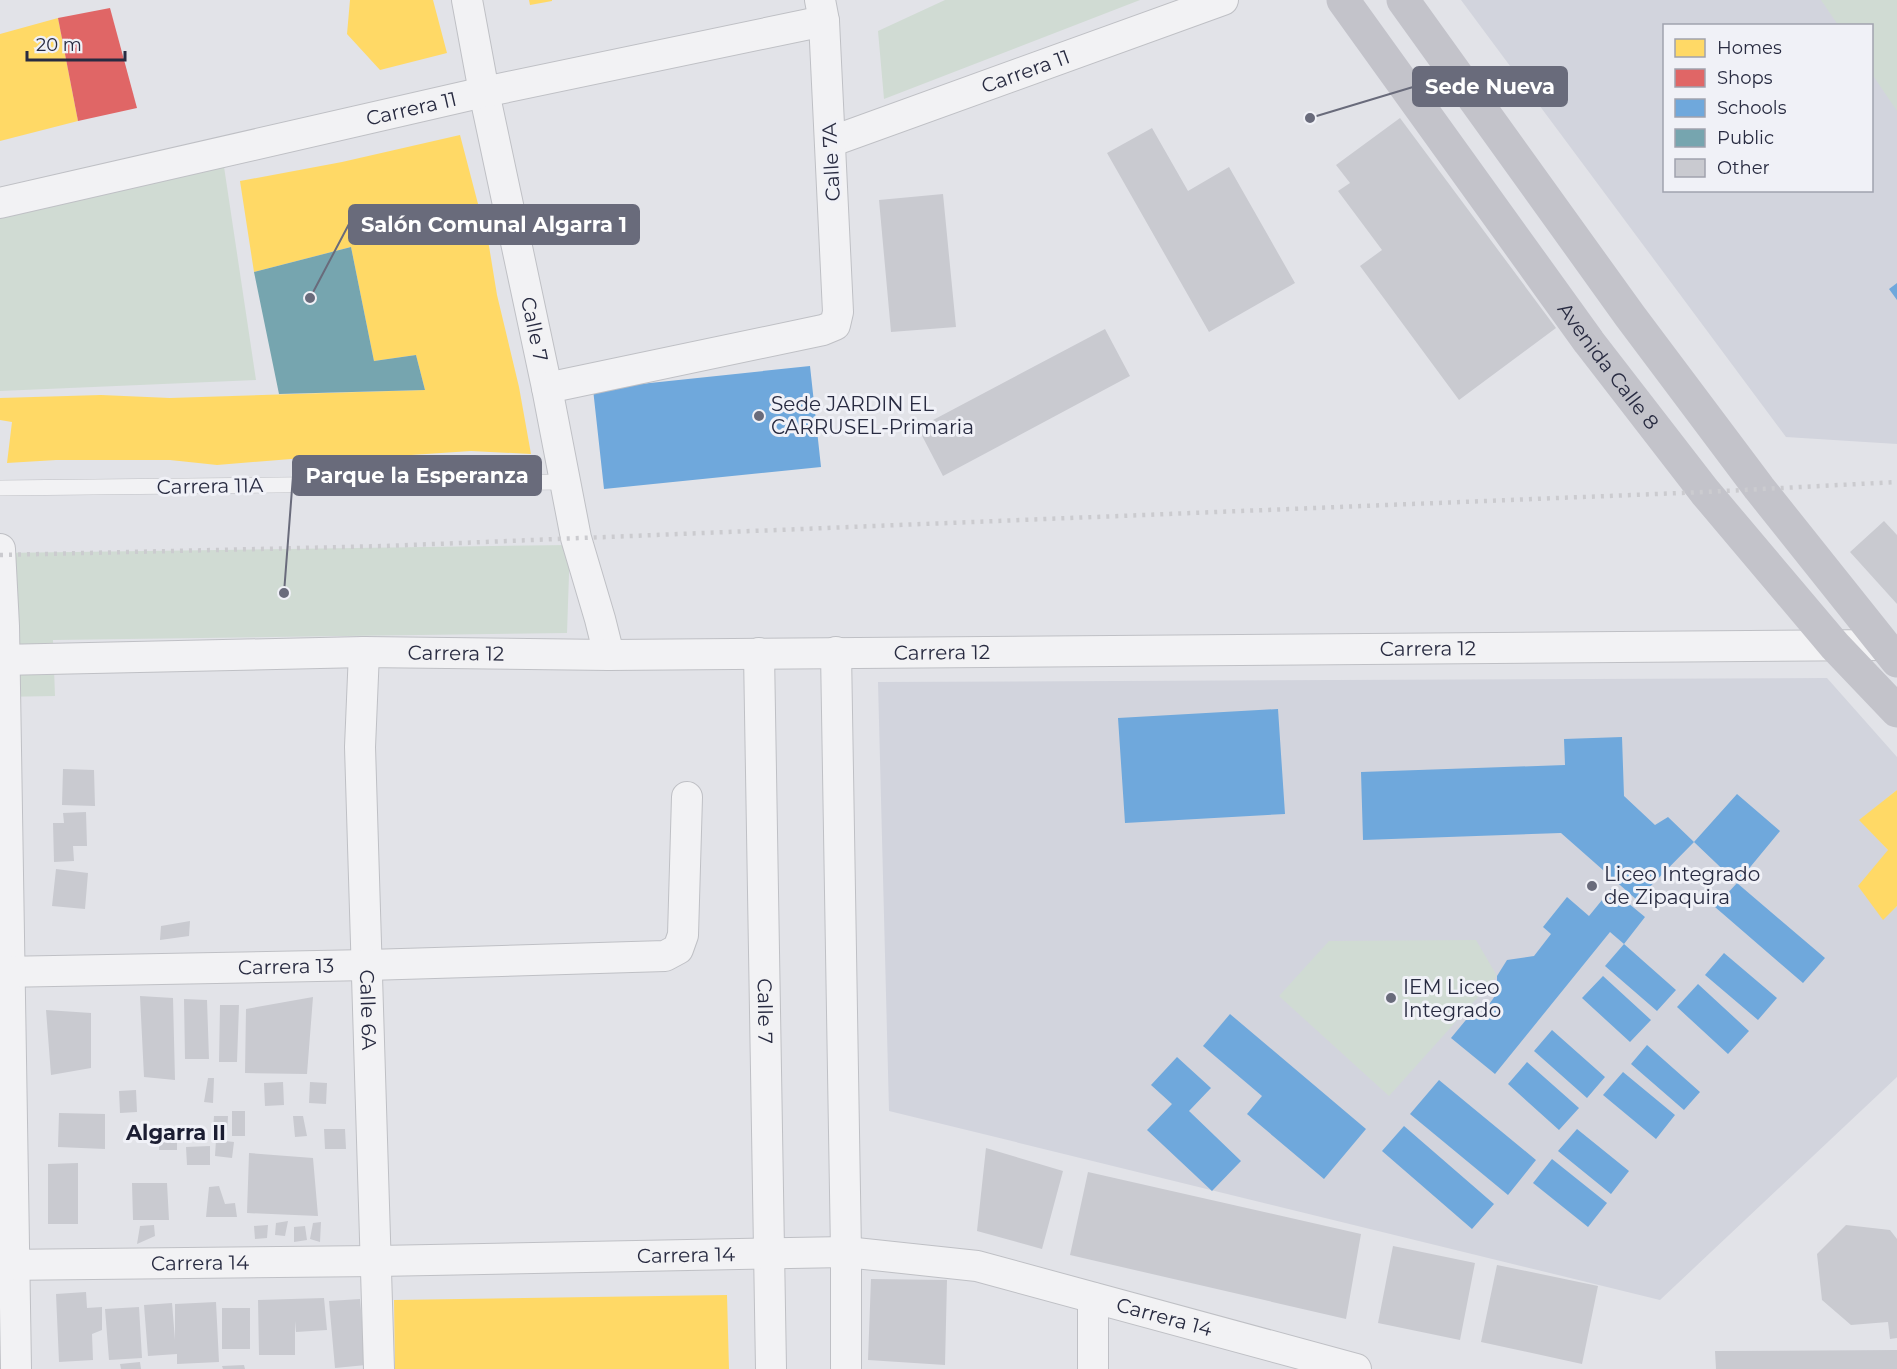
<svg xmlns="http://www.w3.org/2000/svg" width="1897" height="1369" font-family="Montserrat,sans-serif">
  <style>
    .built { fill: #d2d4dd; fill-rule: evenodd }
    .green { fill: #d0dbd3 }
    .homes { fill: #ffd966 }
    .shops { fill: #e06666 }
    .schools { fill: #6fa8dc }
    .public { fill: #76a5af }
    .building { fill: #c9cad0 }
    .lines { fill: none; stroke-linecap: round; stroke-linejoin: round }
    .lane-casing { stroke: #bfc0c5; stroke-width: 16 }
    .street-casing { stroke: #bfc0c5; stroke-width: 32 }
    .lane { stroke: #f2f2f4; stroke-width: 15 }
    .street { stroke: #f2f2f4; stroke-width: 30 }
    .secondary { stroke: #c3c3ca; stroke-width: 33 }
    .rail { stroke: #cbcbcf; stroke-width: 4.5; stroke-dasharray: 3 6; stroke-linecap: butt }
    .poi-dot { fill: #696b7b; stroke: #f0f1f7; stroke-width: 2 }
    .labels { text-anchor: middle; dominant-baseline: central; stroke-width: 6; stroke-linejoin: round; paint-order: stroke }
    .street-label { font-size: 20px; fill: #282b41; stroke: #f0f1f7 }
    .poi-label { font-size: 20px; fill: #282b41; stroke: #f0f1f7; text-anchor: start }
    .neighbourhood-label { font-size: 21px; font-weight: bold; fill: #1b1d32; stroke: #f0f1f7 }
    .leader { fill: none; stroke: #696b7b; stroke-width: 2 }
    .callout-dot { fill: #696b7b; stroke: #f0f1f7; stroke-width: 2 }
    .callout { fill: #696b7b; stroke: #696b7b; stroke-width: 2 }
    .callout-label { font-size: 21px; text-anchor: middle; font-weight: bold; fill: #fff }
  </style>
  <rect width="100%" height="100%" fill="#e2e3e8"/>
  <!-- built -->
  <path class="built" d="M1461,0H1897V444L1786,437ZM1664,26H1872V190H1664Z
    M1827,678L1897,757V790L1860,820L1888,850L1883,919L1897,906V1077L1660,1300L889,1111L878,682Z"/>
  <!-- green -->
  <path class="green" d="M945,0H1140L884,99L878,31Z
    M1821,0H1897V111L1872,74V26L1838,25Z
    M223,160L256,380L0,391V209Z
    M570,545L567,633L53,640L55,696L0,697V553Z
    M1476,940L1497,976L1389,1096L1279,996L1329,941Z"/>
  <!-- homes -->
  <path class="homes" d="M350,0H433L447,53L380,70L347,34Z
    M529,0H552V1L530,5Z
    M58,18L78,121L0,141V34Z
    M460,135L489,246L497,295L519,387L531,454L471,451L381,457L328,456L217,465L170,460H56L7,463L12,422L0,420V398L101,395L170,398L425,390L416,355L374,361L351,247L254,272L240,181L342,162Z
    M1897,790V906L1883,920L1858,886L1888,850L1859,820Z
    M727,1295L729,1369H395L394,1300Z"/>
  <!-- shops -->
  <path class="shops" d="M110,8L137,108L78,121L58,18Z"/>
  <!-- schools -->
  <path class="schools" d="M1897,283V300L1889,289Z
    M810,366L821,467L604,489L593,389Z
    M1278,709L1285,814L1125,823L1118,718Z
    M1622,737L1624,796L1655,825L1668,817L1694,842L1637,900L1561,833L1363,840L1361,772L1565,765L1564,739Z
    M1737,794L1780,831L1737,883L1825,958L1803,983L1715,907L1737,883L1694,842Z
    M1611,889L1645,917L1624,944L1610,932L1495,1074L1451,1038L1470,1015L1481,1016L1497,993V976L1507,960L1534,956L1551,934L1543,927L1567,897L1589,916Z
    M1624,944L1676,990L1657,1011L1605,966Z
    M1724,953L1777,998L1758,1020L1705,975Z
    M1603,976L1651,1020L1630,1042L1582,998Z
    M1698,984L1749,1031L1728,1054L1677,1007Z
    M1230,1014L1366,1129L1324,1179L1247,1114L1262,1096L1203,1046Z
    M1552,1030L1605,1077L1587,1098L1534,1051Z
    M1647,1045L1700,1092L1684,1110L1631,1064Z
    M1177,1057L1211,1088L1189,1111L1241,1161L1212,1191L1147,1130L1172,1104L1151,1085Z
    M1527,1062L1579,1108L1559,1130L1508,1084Z
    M1623,1072L1675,1115L1656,1139L1603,1095Z
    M1439,1080L1536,1160L1508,1195L1410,1114Z
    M1404,1126L1494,1204L1472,1229L1382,1151Z
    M1577,1129L1629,1171L1611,1194L1558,1151Z
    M1552,1159L1607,1203L1588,1227L1533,1183Z"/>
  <!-- public -->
  <path class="public" d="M351,247L374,361L416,355L425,390L279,394L254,272Z"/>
  <!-- building -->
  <path class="building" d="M1400,118L1556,328L1459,400L1360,266L1382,250L1338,191L1350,183L1336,165Z
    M1152,128L1188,191L1229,167L1295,283L1209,332L1107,153Z
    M943,194L956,327L891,332L879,200Z
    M1105,329L1130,376L943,476L918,428Z
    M1884,521L1897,535V604L1850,552Z
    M63,769L94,770L95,806L62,805Z
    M86,812L87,846H73L74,861L54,862L53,823H64L63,813Z
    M56,869L88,873L85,909L52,906Z
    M190,921L189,936L160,940L161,926Z
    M140,996L173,998L175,1080L144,1077Z
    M313,997L307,1074L245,1073L246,1009Z
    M184,999L207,1000L209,1059H185Z
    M220,1005H239L237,1062H219Z
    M46,1010L91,1013V1068L51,1075Z
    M208,1078H214L213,1103L204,1102Z
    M283,1082L284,1105L265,1106L264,1083Z
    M310,1082L327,1083L326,1104L309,1103Z
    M136,1090L137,1112L120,1113L119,1091Z
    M232,1111H245V1136H232Z
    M59,1113L105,1114V1149L58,1147Z
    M214,1116H228L227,1133H213Z
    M293,1116H303L307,1136L295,1137Z
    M324,1129H345L346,1149H325Z
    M159,1136H177V1150H159Z
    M216,1140L234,1142L232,1158L215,1156Z
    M210,1146V1165H187L186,1147Z
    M986,1148L1063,1171L1042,1249L977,1231Z
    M249,1153L313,1158L318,1216L247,1213Z
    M78,1163V1224H48V1164Z
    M1088,1172L1361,1234L1346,1319L1070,1255Z
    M132,1183H167L169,1220H133Z
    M219,1186L225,1204L235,1203L237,1217H206L209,1187Z
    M288,1221L285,1236L275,1235L276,1223Z
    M321,1222L320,1242L310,1239L313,1223Z
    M154,1225L155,1236L137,1244L140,1226Z
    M268,1225L267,1238L255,1239L254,1226Z
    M1846,1225L1890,1230L1897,1239V1338L1890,1339L1888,1322L1851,1325L1822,1300L1817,1254Z
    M305,1226L307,1240L294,1242V1227Z
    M1393,1246L1475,1263L1460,1340L1378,1323Z
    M1497,1265L1598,1286L1582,1364L1481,1342Z
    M871,1279L947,1280L945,1365L868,1360Z
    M86,1292L87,1308L102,1307V1330L92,1334L93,1360L59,1362L56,1294Z
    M324,1298L327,1330L296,1332L295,1321V1355H259L258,1300Z
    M360,1299L366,1365L335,1368L329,1301Z
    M216,1302L219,1362L177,1364V1354L148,1356L144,1305L172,1303L175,1340V1304Z
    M139,1307L142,1358L109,1360L105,1309Z
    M222,1308H250V1349H222Z
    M1897,1350V1369H1716L1715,1351Z
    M140,1362L141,1369H121L120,1364Z
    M244,1365L245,1369H223L222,1366Z"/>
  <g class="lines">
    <defs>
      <path id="lane" d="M0,488L565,482"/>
      <g id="street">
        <path id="s1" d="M467,0L484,92L547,388L576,538L600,619L609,655"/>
        <path id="s2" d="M830,142L1223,0"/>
        <path id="s3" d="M0,203L484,92L824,21"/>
        <path d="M547,388L823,330L835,325L838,312L824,21L820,0"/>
        <path d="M0,549L4,626L16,1369"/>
        <path id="s4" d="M364,652L360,747L379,1369"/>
        <path d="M836,652L846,1252V1369"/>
        <path id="s5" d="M759,653L771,1369"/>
        <path id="s6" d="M0,660L364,652L609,655L1883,645"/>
        <path id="s7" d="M0,972L368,965L665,956L678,949L683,935L687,797"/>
        <path id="s8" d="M0,1265L377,1261L846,1252L977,1266L1356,1369"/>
        <path d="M1093,1298V1369"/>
      </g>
    </defs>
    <!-- lane casing -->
    <use href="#lane" class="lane-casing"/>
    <!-- street casing -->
    <use href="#street" class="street-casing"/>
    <!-- lane -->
    <use href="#lane" class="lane"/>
    <!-- street -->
    <use href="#street" class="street"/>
    <!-- secondary -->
    <g class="secondary">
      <path id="s9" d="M1343,0L1589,342L1705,492L1835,646L1897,711"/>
      <path d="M1403,0L1630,316L1759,488L1897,661"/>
    </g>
    <!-- rail -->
    <path class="rail" d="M0,555L386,546L1705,492L1897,482"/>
  </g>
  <!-- markers -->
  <g class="poi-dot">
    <circle cx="759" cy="416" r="6"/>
    <circle cx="1592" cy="886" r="6"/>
    <circle cx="1391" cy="998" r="6"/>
  </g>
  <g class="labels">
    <!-- street labels -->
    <g class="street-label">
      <text stroke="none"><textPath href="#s2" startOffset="208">Carrera 11</textPath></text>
      <text stroke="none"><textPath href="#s3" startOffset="422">Carrera 11</textPath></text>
      <text transform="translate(831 162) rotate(-93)">Calle 7A</text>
      <text stroke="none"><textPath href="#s1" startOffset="336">Calle 7</textPath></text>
      <text stroke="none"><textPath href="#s9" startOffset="452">Avenida Calle 8</textPath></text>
      <text transform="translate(210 486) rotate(-1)">Carrera 11A</text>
      <text stroke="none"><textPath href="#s6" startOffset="1428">Carrera 12</textPath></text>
      <text stroke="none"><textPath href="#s6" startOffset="942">Carrera 12</textPath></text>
      <text stroke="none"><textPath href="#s6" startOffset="456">Carrera 12</textPath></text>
      <text stroke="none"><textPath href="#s7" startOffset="286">Carrera 13</textPath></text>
      <text stroke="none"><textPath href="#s4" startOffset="358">Calle 6A</textPath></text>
      <text stroke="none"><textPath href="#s5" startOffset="358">Calle 7</textPath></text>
      <text stroke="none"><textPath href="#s8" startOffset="686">Carrera 14</textPath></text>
      <text stroke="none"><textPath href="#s8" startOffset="200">Carrera 14</textPath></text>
      <text stroke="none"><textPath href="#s8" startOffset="1172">Carrera 14</textPath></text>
    </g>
    <!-- poi labels -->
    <g class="poi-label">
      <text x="771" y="404">Sede JARDIN EL<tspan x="771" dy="23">CARRUSEL-Primaria</tspan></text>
      <text x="1604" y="874">Liceo Integrado<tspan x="1604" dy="23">de Zipaquira</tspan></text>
      <text x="1403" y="987">IEM Liceo<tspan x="1403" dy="23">Integrado</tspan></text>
    </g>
    <!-- neighbourhood labels -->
    <g class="neighbourhood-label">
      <text x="176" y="1132">Algarra II</text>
    </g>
  </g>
  <!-- callouts -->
  <path class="leader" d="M1310 118L1413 87M310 298L349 224M284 593L293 476"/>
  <g class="callout-dot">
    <circle cx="1310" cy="118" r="6"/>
    <circle cx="310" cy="298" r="6"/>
    <circle cx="284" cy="593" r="6"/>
  </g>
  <g class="callout">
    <rect x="1413" y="67" width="154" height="39" rx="6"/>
    <rect x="349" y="205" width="290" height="39" rx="6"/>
    <rect x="293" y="456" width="248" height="39" rx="6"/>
  </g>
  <g class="callout-label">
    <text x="1490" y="94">Sede Nueva</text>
    <text x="494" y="232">Salón Comunal Algarra 1</text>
    <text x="417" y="483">Parque la Esperanza</text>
  </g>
  <!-- legend -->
  <rect x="1663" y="24" width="210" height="168" fill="#f0f1f7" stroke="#a0a2ae" stroke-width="1.5"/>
  <rect x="1675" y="39" width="30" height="18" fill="#ffd966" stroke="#a0a2ae" stroke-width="1.5"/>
  <text x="1717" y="54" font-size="18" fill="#282b41">Homes</text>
  <rect x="1675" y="69" width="30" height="18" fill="#e06666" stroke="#a0a2ae" stroke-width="1.5"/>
  <text x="1717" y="84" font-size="18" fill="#282b41">Shops</text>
  <rect x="1675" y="99" width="30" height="18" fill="#6fa8dc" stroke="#a0a2ae" stroke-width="1.5"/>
  <text x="1717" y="114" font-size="18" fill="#282b41">Schools</text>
  <rect x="1675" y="129" width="30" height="18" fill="#76a5af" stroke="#a0a2ae" stroke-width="1.5"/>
  <text x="1717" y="144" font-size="18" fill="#282b41">Public</text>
  <rect x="1675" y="159" width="30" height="18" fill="#c9cad0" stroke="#a0a2ae" stroke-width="1.5"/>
  <text x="1717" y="174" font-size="18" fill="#282b41">Other</text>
  <!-- scale -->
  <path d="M27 51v9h98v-9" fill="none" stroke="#282b41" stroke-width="3"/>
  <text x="36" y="51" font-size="18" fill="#282b41" stroke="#f0f1f7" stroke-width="4.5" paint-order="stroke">20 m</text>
</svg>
